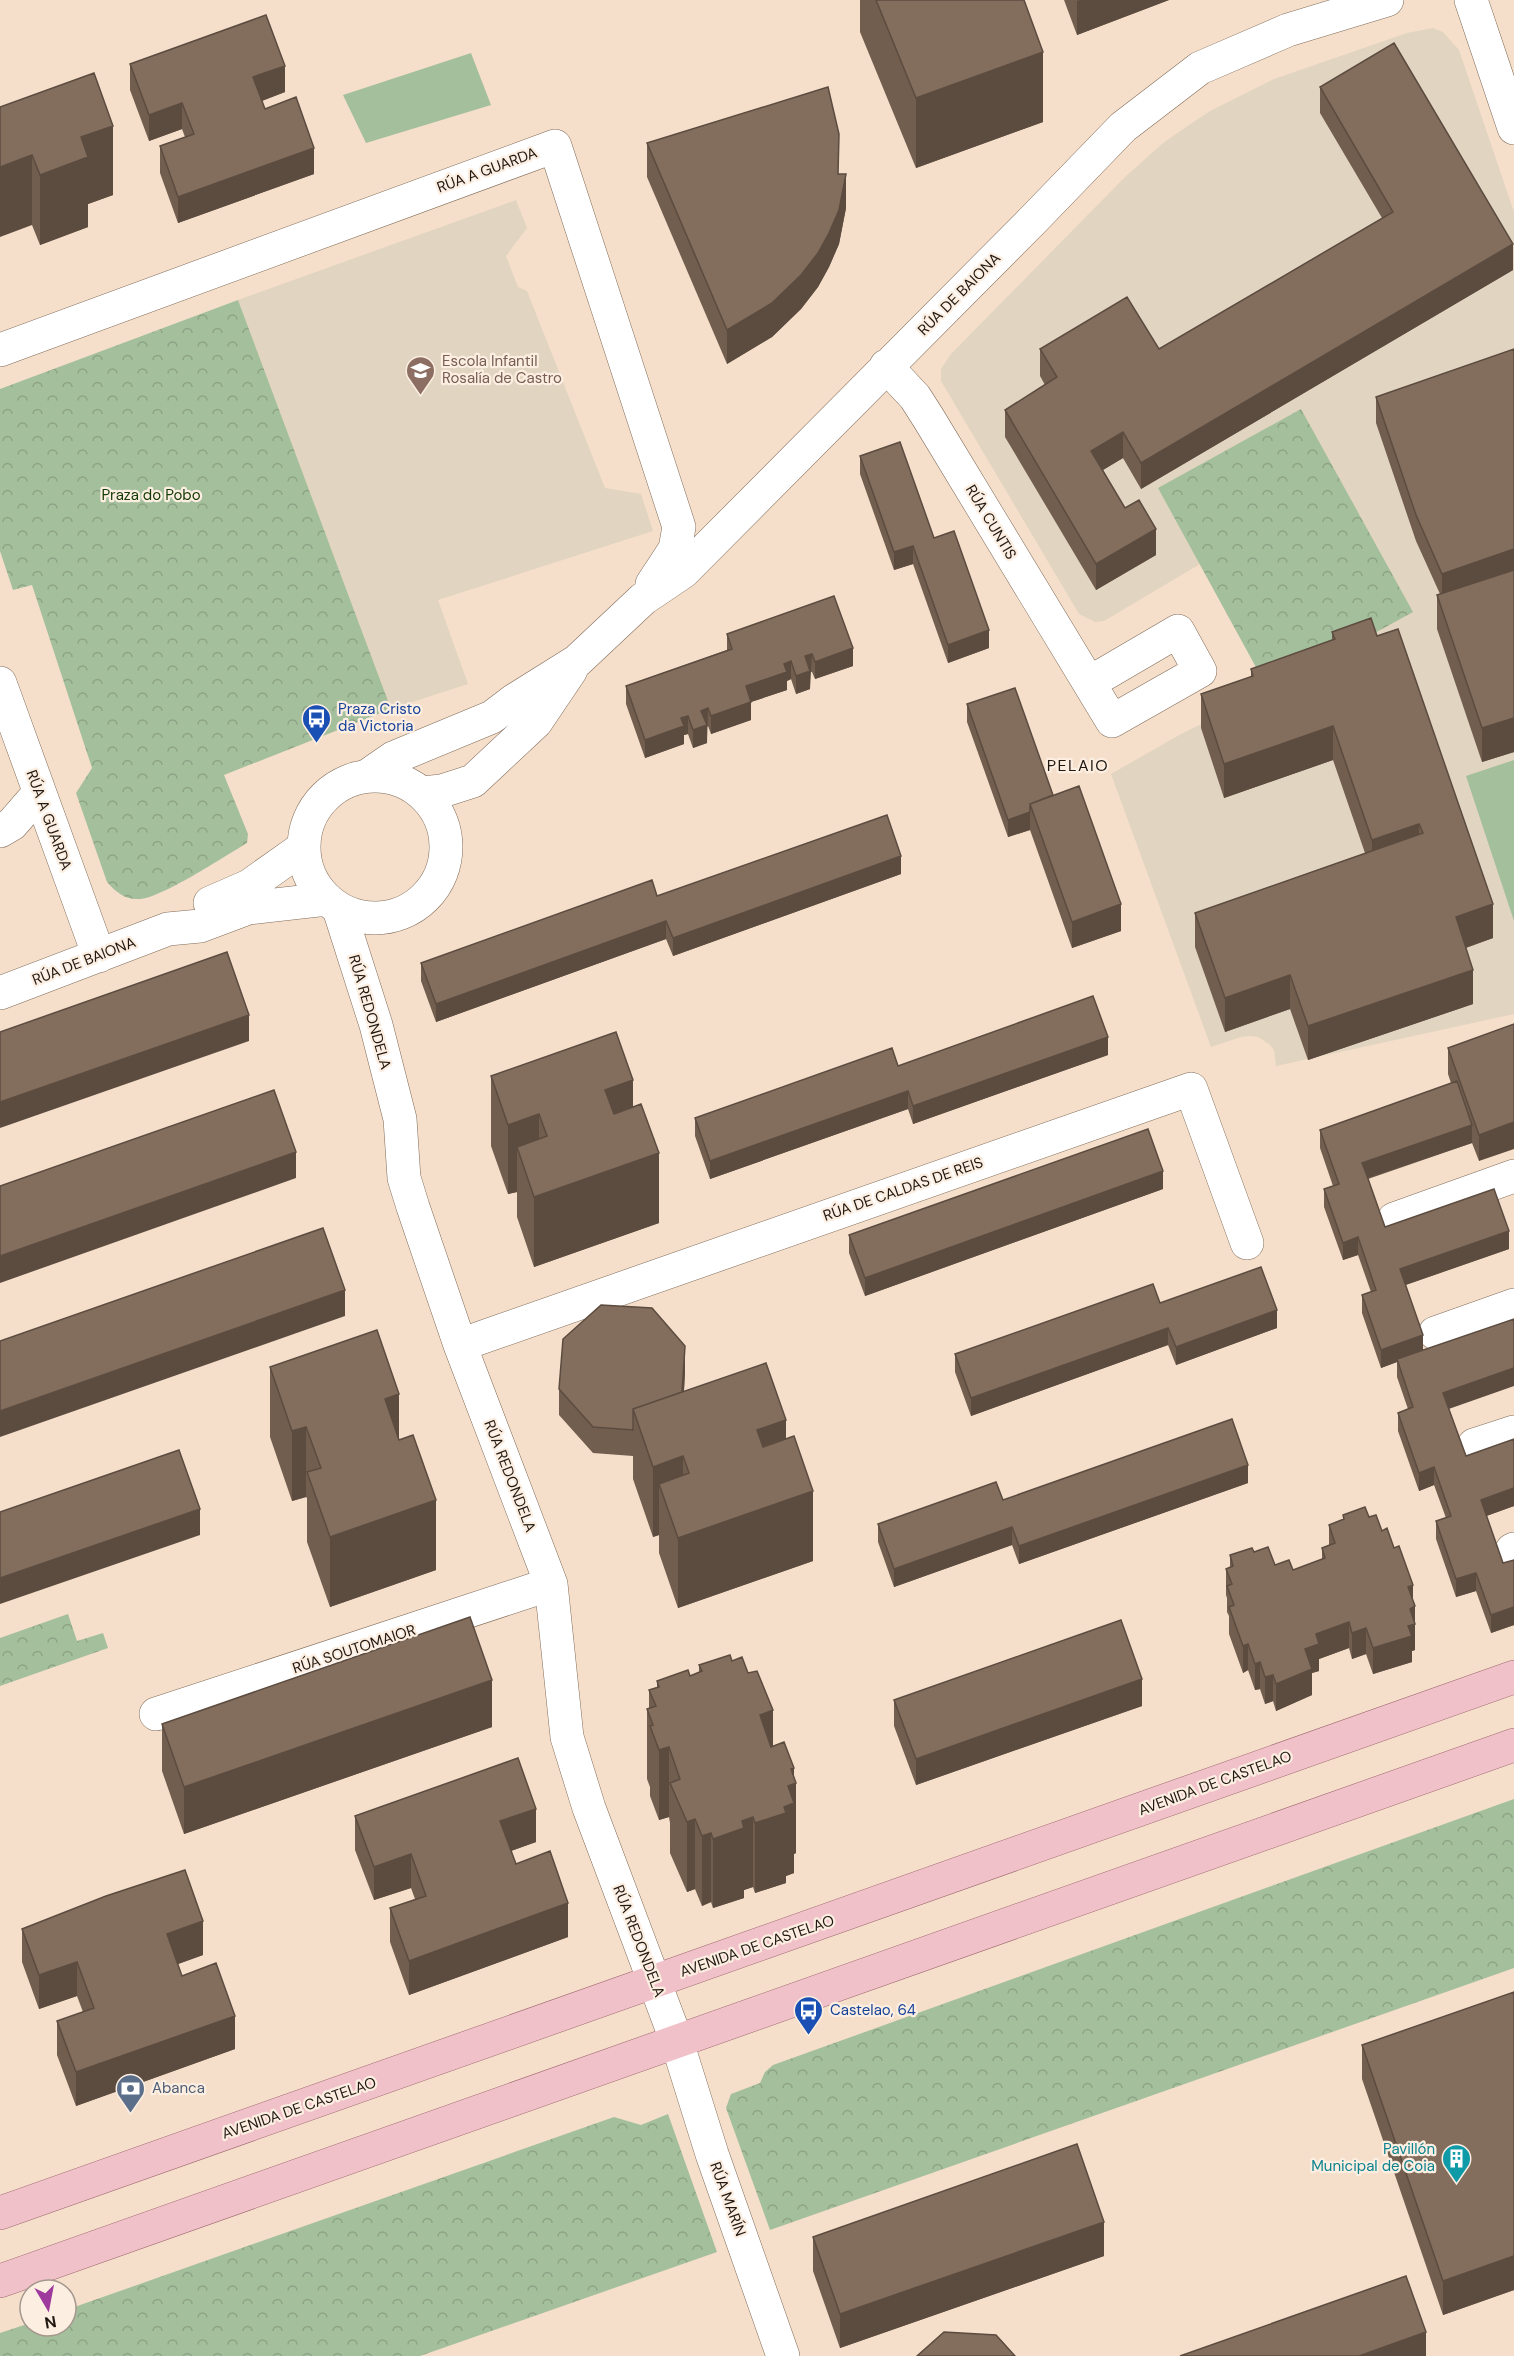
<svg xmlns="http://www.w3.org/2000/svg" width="1514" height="2356" font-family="'DM Sans',sans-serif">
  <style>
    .education { fill: #e1d4c0 }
    .park { fill: url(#park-crowns) }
    .garden { fill: #a4bf9c }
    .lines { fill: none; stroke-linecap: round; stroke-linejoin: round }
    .minor-casing { stroke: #806c5a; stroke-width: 34 }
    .primary-casing { stroke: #a16b72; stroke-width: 34 }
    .minor { stroke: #fff; stroke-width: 33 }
    .primary { stroke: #f1c1ca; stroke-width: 33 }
    .wall { fill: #715e4f }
    .shaded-wall { fill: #5c4c40 }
    .building { fill: #836d5c; stroke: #5c4c40; stroke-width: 1.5 }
    .labels { text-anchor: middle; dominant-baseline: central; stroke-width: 4.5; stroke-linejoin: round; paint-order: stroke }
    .street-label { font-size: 15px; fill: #201811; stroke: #fceee1 }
    .education-label { font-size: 15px; fill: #785e54; stroke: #fceee1; text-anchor: start }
    .park-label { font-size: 15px; fill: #133904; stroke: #fceee1 }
    .transit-label { font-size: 15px; fill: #164399; stroke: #fceee1; text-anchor: start }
    .service-label { font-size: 15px; fill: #4e5e75; stroke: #fceee1; text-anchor: start }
    .culture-label { font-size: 15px; fill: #0d838f; stroke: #fceee1; text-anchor: end }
    .neighbourhood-label { font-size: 16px; letter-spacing: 1.5px; fill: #201811; stroke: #fceee1 }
  </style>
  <defs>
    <pattern id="park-crowns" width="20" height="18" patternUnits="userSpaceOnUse" patternTransform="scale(1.5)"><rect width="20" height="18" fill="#a4bf9c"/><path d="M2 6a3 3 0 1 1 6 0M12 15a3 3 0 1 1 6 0" fill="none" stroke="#8da385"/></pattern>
  </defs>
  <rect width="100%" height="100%" fill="#f5dfca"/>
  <!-- education -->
  <path class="education" d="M1433,28L1443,32L1459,50L1514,212V1014L1276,1066L1274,1050L1269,1044L1258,1037L1250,1036L1241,1037L1211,1047L1111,774L1181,734L1269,691L1246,633L1200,564L1104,621L1095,622L1079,614L941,381V369L951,354L1125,177L1163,143L1189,125L1210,111L1274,79L1407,33Z
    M516,200L527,228L506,256L518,287L527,291L605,488L641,494L653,531L438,600L468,684L391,709L238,300Z"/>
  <!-- park -->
  <path class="park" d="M238,300L391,709L224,775L248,834L247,843C225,856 160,899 139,899C125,900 116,892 107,882L76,793L92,768L32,585L13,590L0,551V389Z
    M1301,409L1413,612L1269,691L1158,488Z
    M68,1614L77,1641L103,1633L108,1648L0,1686V1638Z
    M1514,1799V1968L770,2230L726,2108L731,2094L760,2083L765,2072L773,2065Z
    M668,2114L717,2252L420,2356H0V2333L30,2323V2326H66V2310L614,2117L641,2125Z"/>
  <!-- garden -->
  <path class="garden" d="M471,53L491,105L366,143L343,95Z
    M1514,760V921L1466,776Z"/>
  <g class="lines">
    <defs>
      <path id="minor" d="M1471,0L1514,128
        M0,350L555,146L679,527L675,549L652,584
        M886,366L915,397L929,419L1089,683L1112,721L1200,671L1178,631L1089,683
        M0,683L99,956
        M367,776L393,758L492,717L513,701L577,661L643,599L683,572L1032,221L1123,127L1200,68L1288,30L1387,0
        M304 847a71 71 0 1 1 142 0a71 71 0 1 1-142 0Z
        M422,793L442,791L473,781L536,722L571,670
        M0,831L12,824L39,793
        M210,903L249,886L304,847
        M339,909L376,1025L400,1119L404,1178L413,1207L460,1345L551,1584L567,1737L589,1808L677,2042L712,2154L783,2356
        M0,993L168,929L200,926L248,908L327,899
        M1394,1219L1514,1176
        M1435,1333L1514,1305
        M460,1345L1191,1089L1247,1243
        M1474,1445L1514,1432
        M1512,1550L1514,1549
        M156,1714L551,1584"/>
      <path id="primary" d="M0,2213L1514,1677
        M0,2281L1514,1745"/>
    </defs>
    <!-- minor casing -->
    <use href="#minor" class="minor-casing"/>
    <!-- primary casing -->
    <use href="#primary" class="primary-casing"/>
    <!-- minor -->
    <use href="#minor" class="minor"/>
    <!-- primary -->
    <use href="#primary" class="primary"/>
  </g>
  <!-- wall -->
  <path class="wall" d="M860,0H1024L1043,122L916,168L860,32Z
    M1064,0H1169L1077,35Z
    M130,64L285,92L262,101L265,109L314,174L178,223L160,173V146L185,137L182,129L149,141L130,90Z
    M1320,87L1513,270L1141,489L1123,458L1103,470L1125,508L1156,555L1096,590L1005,437V410L1045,385L1040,376V349H1159L1382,218L1320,113Z
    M0,107L113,195L88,204V227L40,245L32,225Z
    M647,143L839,174L846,208L839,244L829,267L818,287L801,309L772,337L727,364L647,177Z
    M1514,349V752L1482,762L1437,629V595L1440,594L1416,541L1376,423V397Z
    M860,456L934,538L989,648L948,663L913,564L894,570L860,474Z
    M834,596L853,666L815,679L812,672H810V689L796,694L791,679L787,681V690L751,702V720L711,734L708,726L707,727V743L693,748L688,734L684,735V744L645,758L626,704V686L727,650V634Z
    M1332,632L1377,636L1493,938L1466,948L1473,1004L1308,1060L1290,1009L1225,1032L1195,947V913L1365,853L1333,760L1224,798L1201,728V694L1251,677V669L1332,640Z
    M967,704L1053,795L1121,931L1072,948L1030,830L1008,837L967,722Z
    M901,874L673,956L666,939L436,1022L421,981V963L657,896Z
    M1514,1024L1479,1161L1472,1143L1368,1179L1385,1227L1509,1249L1405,1285L1423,1350L1449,1409L1466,1456L1514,1439V1506L1486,1516L1503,1563L1514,1560V1625L1491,1633L1476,1591L1456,1597L1436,1539V1521L1446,1518L1434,1485L1419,1491L1398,1431V1413L1408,1409L1397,1377V1362L1381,1368L1362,1313V1295L1371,1292L1358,1255L1343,1260L1324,1207V1189L1333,1186L1320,1148V1130L1451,1083L1448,1074V1048Z
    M1108,1055L913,1124L908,1109L710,1179L695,1136V1118L898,1066Z
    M491,1076L633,1107L659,1223L534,1267L517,1217V1192L508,1194L491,1146Z
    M1163,1189L865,1296L849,1253V1235Z
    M1160,1303L1277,1328L1176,1365L1168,1345L971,1416L955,1372V1354Z
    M270,1367L399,1439L436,1570L330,1607L307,1542V1498L306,1497L292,1501L270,1437Z
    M685,1372L684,1391L786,1439L813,1561L678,1608L659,1553V1535L653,1537L633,1479V1456L593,1453L559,1415V1389Z
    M1248,1483L1019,1564L1012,1545L894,1587L878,1542V1524L1003,1500Z
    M1343,1515L1369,1517L1382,1531L1415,1606V1650L1412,1651V1662L1373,1674L1366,1654L1352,1659L1349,1648L1319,1659V1671L1312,1673V1695L1276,1711L1273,1701L1265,1704L1260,1689L1255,1690L1248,1670L1243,1673L1229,1634V1616L1227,1612V1598L1226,1595V1569L1230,1568V1555L1254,1552L1275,1565L1293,1570L1322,1559V1548L1329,1545V1525L1343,1520Z
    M699,1665L773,1747L794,1775L796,1853L794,1854V1873L786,1876V1883L755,1893L753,1887L744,1890V1898L713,1908L711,1902L702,1906L695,1889L687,1892L670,1853V1823L669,1817L659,1820L650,1796V1787L647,1779V1709L649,1708V1690L657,1687V1681L690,1676L699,1672Z
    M894,1700L1142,1706L916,1785L894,1726Z
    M162,1724L492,1727L184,1834L162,1771Z
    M355,1816L536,1842L511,1851L516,1864L568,1937L409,1995L390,1942V1908L415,1899L411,1888L374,1900L355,1850Z
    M22,1929L203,1955L178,1964L182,1976L235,2049L76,2106L57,2055V2021L83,2012L77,1996L39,2009L22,1962Z
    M1514,1992V2290L1443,2315L1362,2079V2045Z
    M813,2237L1104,2256L840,2348L813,2271Z"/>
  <!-- shaded-wall -->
  <path class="shaded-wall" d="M1080,0H1169L1077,35V1Z
    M1043,52V122L916,168V98Z
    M285,66V92L253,104V77Z
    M182,103V129L149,141V115Z
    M113,126V195L88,204V227L40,245V175L81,137Z
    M314,148V174L178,223V197Z
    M32,155V225L0,237V167Z
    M846,174V208L839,244L829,267L818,287L801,309L772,337L727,364V330Z
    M1513,244V270L1141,489V463Z
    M1123,432V458L1091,477V451Z
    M1156,529V555L1096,590V564Z
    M913,546V564L894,570V552Z
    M1514,549V575L1442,601V574Z
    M989,630V648L948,663V645Z
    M853,648V666L815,679V662Z
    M812,654L810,689L796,694V676L805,656Z
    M791,661V679L787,681V690L751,702V720L711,734V716L746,686L784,664Z
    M708,708L707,743L693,748V730L701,711Z
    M688,716V734L684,735V744L645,758V740L681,718Z
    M1514,718V752L1482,762V728Z
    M1333,726V760L1224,798V764Z
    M1030,812V830L1008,837V820Z
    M1419,824V858L1372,874V840Z
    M901,856V874L673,956V938Z
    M1121,904V931L1072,948V922Z
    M1493,904V938L1456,951V917Z
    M666,921V939L436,1022V1004Z
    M1473,970V1004L1308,1060V1026Z
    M1290,975V1009L1225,1032V998Z
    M249,1015V1041L0,1128V1102Z
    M1108,1037V1055L913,1124V1106Z
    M633,1080V1149L605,1160V1090Z
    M908,1091V1109L710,1179V1161Z
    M539,1114V1184L517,1147V1192L508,1194V1125Z
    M1514,1122V1149L1479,1161V1135Z
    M1472,1125V1143L1362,1180V1163Z
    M296,1152V1178L0,1283V1256Z
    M659,1153V1223L534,1267V1197Z
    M1163,1171V1189L865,1296V1278Z
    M1509,1231V1249L1400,1287V1269Z
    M1358,1237V1255L1343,1260V1243Z
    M345,1290V1316L0,1437V1411Z
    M1277,1310V1328L1176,1365V1347Z
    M1168,1328V1345L971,1416V1398Z
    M1423,1335V1353L1397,1359V1362L1381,1368V1350Z
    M685,1346V1372L682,1423V1397Z
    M1514,1368V1386L1443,1411V1393Z
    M399,1394V1464L385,1399Z
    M786,1420V1490L757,1500V1430Z
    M306,1427V1497L292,1501V1431Z
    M683,1456V1526L659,1484V1535L653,1537V1467Z
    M1248,1465V1483L1019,1564V1546Z
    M1434,1467V1485L1419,1491V1473Z
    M1514,1488V1506L1481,1518V1500Z
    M813,1491V1561L678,1608V1538Z
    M436,1500V1570L330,1607V1537Z
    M200,1509V1535L0,1604V1578Z
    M1012,1527V1545L894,1587V1569Z
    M1476,1573V1591L1456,1597V1579Z
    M1413,1585V1607L1415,1606V1650L1412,1651V1662L1373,1674V1648L1408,1626V1587Z
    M1514,1607V1625L1491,1633V1615Z
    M1349,1622V1648L1319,1659V1671L1312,1673V1695L1276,1711V1684L1316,1634Z
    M1366,1628V1654L1352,1659V1633Z
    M1248,1644V1670L1243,1673V1646Z
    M1260,1662V1689L1255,1690V1664Z
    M1273,1675V1701L1265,1704V1677Z
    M1142,1679V1706L916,1785V1759Z
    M492,1680V1727L184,1834V1787Z
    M773,1710V1780L760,1715Z
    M669,1747V1817L659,1820V1750Z
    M794,1768V1784L796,1783V1853L794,1854V1873L786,1876V1883L755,1893V1823L784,1807L791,1769Z
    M536,1809V1842L500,1855V1821Z
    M753,1817V1887L744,1890V1898L713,1908V1839L742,1821Z
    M695,1819V1889L687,1892V1822Z
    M711,1833V1902L702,1906V1836Z
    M411,1854V1888L374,1900V1867Z
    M568,1903V1937L409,1995V1961Z
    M203,1921V1955L167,1968V1934Z
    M77,1962V1996L39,2009V1975Z
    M235,2016V2049L76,2106V2072Z
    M1104,2222V2256L840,2348V2314Z
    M1514,2256V2290L1443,2315V2281Z
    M1426,2332V2356H1359Z"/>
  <!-- building -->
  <path class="building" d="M876,0H1024L1043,52L916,98Z
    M266,15L285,66L253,77L265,109L296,97L314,148L178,197L160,146L194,134L182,103L149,115L130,64Z
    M1394,43L1513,244L1141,463L1123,432L1091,451L1125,508L1139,500L1156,529L1096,564L1005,410L1057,377L1040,349L1127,297L1159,349L1393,212L1320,87Z
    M94,73L113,126L81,137L88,157L40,175L32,155L0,167V107Z
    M828,87L839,134L838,174H846L839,210L829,233L818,253L801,275L772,303L727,330L647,143Z
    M1514,349V549L1442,574L1416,515L1376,397Z
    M900,442L934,538L954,531L989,630L948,645L913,546L894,552L860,456Z
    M1514,570V718L1482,728L1437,595Z
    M834,596L853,648L815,662L812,654L805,656L810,671L796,676L791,661L784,664L787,672L746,686L751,702L711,716L708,708L701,711L707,725L693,730L688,716L681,718L684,726L645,740L626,686L732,649L727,634Z
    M1371,618L1377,636L1398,629L1493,904L1456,917L1473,970L1308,1026L1290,975L1225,998L1195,913L1423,833L1419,824L1372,840L1333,726L1224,764L1201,694L1253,676L1251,669L1335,639L1332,632Z
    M1015,688L1053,795L1030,804V812L1008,820L967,704Z
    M1079,786L1121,904L1072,922L1030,804Z
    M887,815L901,856L673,938L666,921L436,1004L421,963L652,880L657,896Z
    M227,952L249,1015L0,1102V1032Z
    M1093,996L1108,1037L913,1106L908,1091L710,1161L695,1118L892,1048L898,1066Z
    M1514,1024V1122L1479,1135L1448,1048Z
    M616,1032L633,1080L605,1090L614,1114L641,1104L659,1153L534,1197L517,1147L547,1136L539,1114L508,1125L491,1076Z
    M1457,1081L1472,1125L1362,1163L1366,1173L1385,1227L1494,1189L1509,1231L1400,1269L1423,1335L1381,1350L1362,1295L1376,1290L1358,1237L1343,1243L1324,1189L1339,1184L1320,1130Z
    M274,1090L296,1152L0,1256V1186Z
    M1148,1129L1163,1171L865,1278L849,1235Z
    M323,1228L345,1290L0,1411V1341Z
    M1261,1267L1277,1310L1176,1347L1168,1328L971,1398L955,1354L1153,1284L1160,1303Z
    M601,1305L652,1308L685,1346L682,1392L633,1409V1430L593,1427L559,1389L563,1339Z
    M1514,1319V1368L1443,1393L1466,1456L1514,1439V1488L1481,1500L1503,1563L1514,1560V1607L1491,1615L1476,1573L1456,1579L1436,1521L1451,1516L1434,1467L1419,1473L1398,1413L1413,1407L1397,1359Z
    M377,1330L399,1394L385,1399L399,1440L413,1435L436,1500L330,1537L307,1472L321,1468L306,1427L292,1431L270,1367Z
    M766,1363L786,1420L757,1430L763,1447L794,1436L813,1491L678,1538L659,1484L689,1473L683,1456L653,1467L633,1409Z
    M1232,1419L1248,1465L1019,1546L1012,1527L894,1569L878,1524L996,1482L1003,1500Z
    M179,1450L200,1509L0,1578V1512Z
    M1365,1507L1369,1517L1376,1515L1382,1531L1387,1528L1394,1548L1399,1546L1413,1585L1408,1587L1415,1606L1410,1609L1415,1624L1408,1626L1412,1636L1373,1648L1366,1628L1352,1633L1349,1622L1316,1634L1319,1644L1305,1649L1312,1669L1276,1684L1273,1675L1265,1677L1260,1662L1255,1664L1248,1644L1243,1646L1229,1607L1234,1605L1227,1586L1232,1584L1226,1569L1233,1566L1230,1555L1252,1548L1254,1552L1268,1547L1275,1565L1289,1560L1293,1570L1325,1558L1322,1548L1335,1543L1329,1525L1344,1519L1343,1515Z
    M470,1617L492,1680L184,1787L162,1724Z
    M1121,1620L1142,1679L916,1759L894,1700Z
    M730,1655L732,1661L742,1657L748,1673L757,1671L773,1710L760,1715L771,1747L784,1742L794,1768L791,1769L796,1783L788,1786L794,1803L784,1807L786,1813L755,1823L753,1817L742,1821L744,1828L713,1839L711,1833L702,1836L695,1819L687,1822L670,1783L680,1779L669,1747L659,1750L650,1726L653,1725L647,1709L656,1706L649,1690L659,1687L657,1681L688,1670L690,1676L702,1671L699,1665Z
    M518,1758L536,1809L500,1821L516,1864L550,1851L568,1903L409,1961L390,1908L426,1896L411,1854L374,1867L355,1816Z
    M185,1870L203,1921L167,1934L182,1976L216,1963L235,2016L76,2072L57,2021L94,2008L77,1962L39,1975L22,1929L106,1896Z
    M1514,1992V2256L1443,2281L1362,2045Z
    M1077,2144L1104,2222L840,2314L813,2237Z
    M1406,2276L1426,2332L1359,2356H1180Z
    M944,2332L996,2335L1015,2356H917Z"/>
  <!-- icons -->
  <defs>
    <symbol id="school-pin" viewBox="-11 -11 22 30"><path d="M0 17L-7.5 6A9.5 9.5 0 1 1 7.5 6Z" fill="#8d6e63" stroke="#fceee1"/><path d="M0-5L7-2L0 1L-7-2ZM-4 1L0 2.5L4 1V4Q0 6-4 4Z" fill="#fff"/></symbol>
    <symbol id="bus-pin" viewBox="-11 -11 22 30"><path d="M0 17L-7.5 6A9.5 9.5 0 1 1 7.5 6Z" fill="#1a4fb4" stroke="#fceee1"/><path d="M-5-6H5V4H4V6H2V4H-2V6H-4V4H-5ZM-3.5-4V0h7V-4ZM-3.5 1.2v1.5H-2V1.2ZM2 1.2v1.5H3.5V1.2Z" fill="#fff"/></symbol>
    <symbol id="bank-pin" viewBox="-11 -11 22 30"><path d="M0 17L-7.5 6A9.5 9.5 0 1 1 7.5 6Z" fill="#5c6f8a" stroke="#fceee1"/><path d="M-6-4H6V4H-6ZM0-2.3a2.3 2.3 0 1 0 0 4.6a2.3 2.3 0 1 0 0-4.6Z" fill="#fff"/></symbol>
    <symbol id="building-pin" viewBox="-11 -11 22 30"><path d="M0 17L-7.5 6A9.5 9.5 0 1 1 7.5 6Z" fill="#0f9aa8" stroke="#fceee1"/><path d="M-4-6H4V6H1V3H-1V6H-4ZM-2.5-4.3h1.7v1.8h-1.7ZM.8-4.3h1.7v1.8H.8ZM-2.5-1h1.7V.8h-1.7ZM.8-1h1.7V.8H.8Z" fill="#fff"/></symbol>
  </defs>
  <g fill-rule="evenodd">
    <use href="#school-pin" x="404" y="354" width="33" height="45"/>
    <use href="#bus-pin" x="300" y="702" width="33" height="45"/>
    <use href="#bus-pin" x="792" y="1994" width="33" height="45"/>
    <use href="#bank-pin" x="114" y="2072" width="33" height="45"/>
    <use href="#building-pin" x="1440" y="2142" width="33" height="45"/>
  </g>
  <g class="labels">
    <!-- street labels -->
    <g class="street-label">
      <text transform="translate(487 170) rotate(-20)">RÚA A GUARDA</text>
      <text transform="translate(959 294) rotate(-45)">RÚA DE BAIONA</text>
      <text transform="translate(991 522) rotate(59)">RÚA CUNTIS</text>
      <text transform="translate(49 820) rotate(70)">RÚA A GUARDA</text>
      <text transform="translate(84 961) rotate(-21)">RÚA DE BAIONA</text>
      <text transform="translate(370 1012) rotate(74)">RÚA REDONDELA</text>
      <text transform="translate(903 1189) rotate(-19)">RÚA DE CALDAS DE REIS</text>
      <text transform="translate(510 1476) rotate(69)">RÚA REDONDELA</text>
      <text transform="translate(354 1649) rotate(-18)">RÚA SOUTOMAIOR</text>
      <text transform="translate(1215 1783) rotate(-20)">AVENIDA DE CASTELAO</text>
      <text transform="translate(639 1941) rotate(69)">RÚA REDONDELA</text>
      <text transform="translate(757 1946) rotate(-19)">AVENIDA DE CASTELAO</text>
      <text transform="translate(299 2108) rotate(-19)">AVENIDA DE CASTELAO</text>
      <text transform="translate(728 2199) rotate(70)">RÚA MARÍN</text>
    </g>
    <!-- education labels -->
    <g class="education-label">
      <text x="442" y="361">Escola Infantil<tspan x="442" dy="17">Rosalía de Castro</tspan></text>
    </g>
    <!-- park labels -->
    <g class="park-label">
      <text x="151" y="495">Praza do Pobo</text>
    </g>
    <!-- transit labels -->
    <g class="transit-label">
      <text x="338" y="709">Praza Cristo<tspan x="338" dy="17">da Victoria</tspan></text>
      <text x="830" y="2010">Castelao, 64</text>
    </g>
    <!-- service labels -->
    <g class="service-label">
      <text x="152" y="2088">Abanca</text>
    </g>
    <!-- culture labels -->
    <g class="culture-label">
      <text x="1435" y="2149">Pavillón<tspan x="1435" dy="17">Municipal de Coia</tspan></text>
    </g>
    <!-- neighbourhood labels -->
    <g class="neighbourhood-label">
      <text x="1078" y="765">PELAIO</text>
    </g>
  </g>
  <!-- north arrow -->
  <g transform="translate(48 2308) rotate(170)"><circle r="28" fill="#fceee1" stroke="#a4988e" stroke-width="1.5"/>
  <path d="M0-4.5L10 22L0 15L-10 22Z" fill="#9e399e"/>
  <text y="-9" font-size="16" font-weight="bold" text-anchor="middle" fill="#201811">N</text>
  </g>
</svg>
